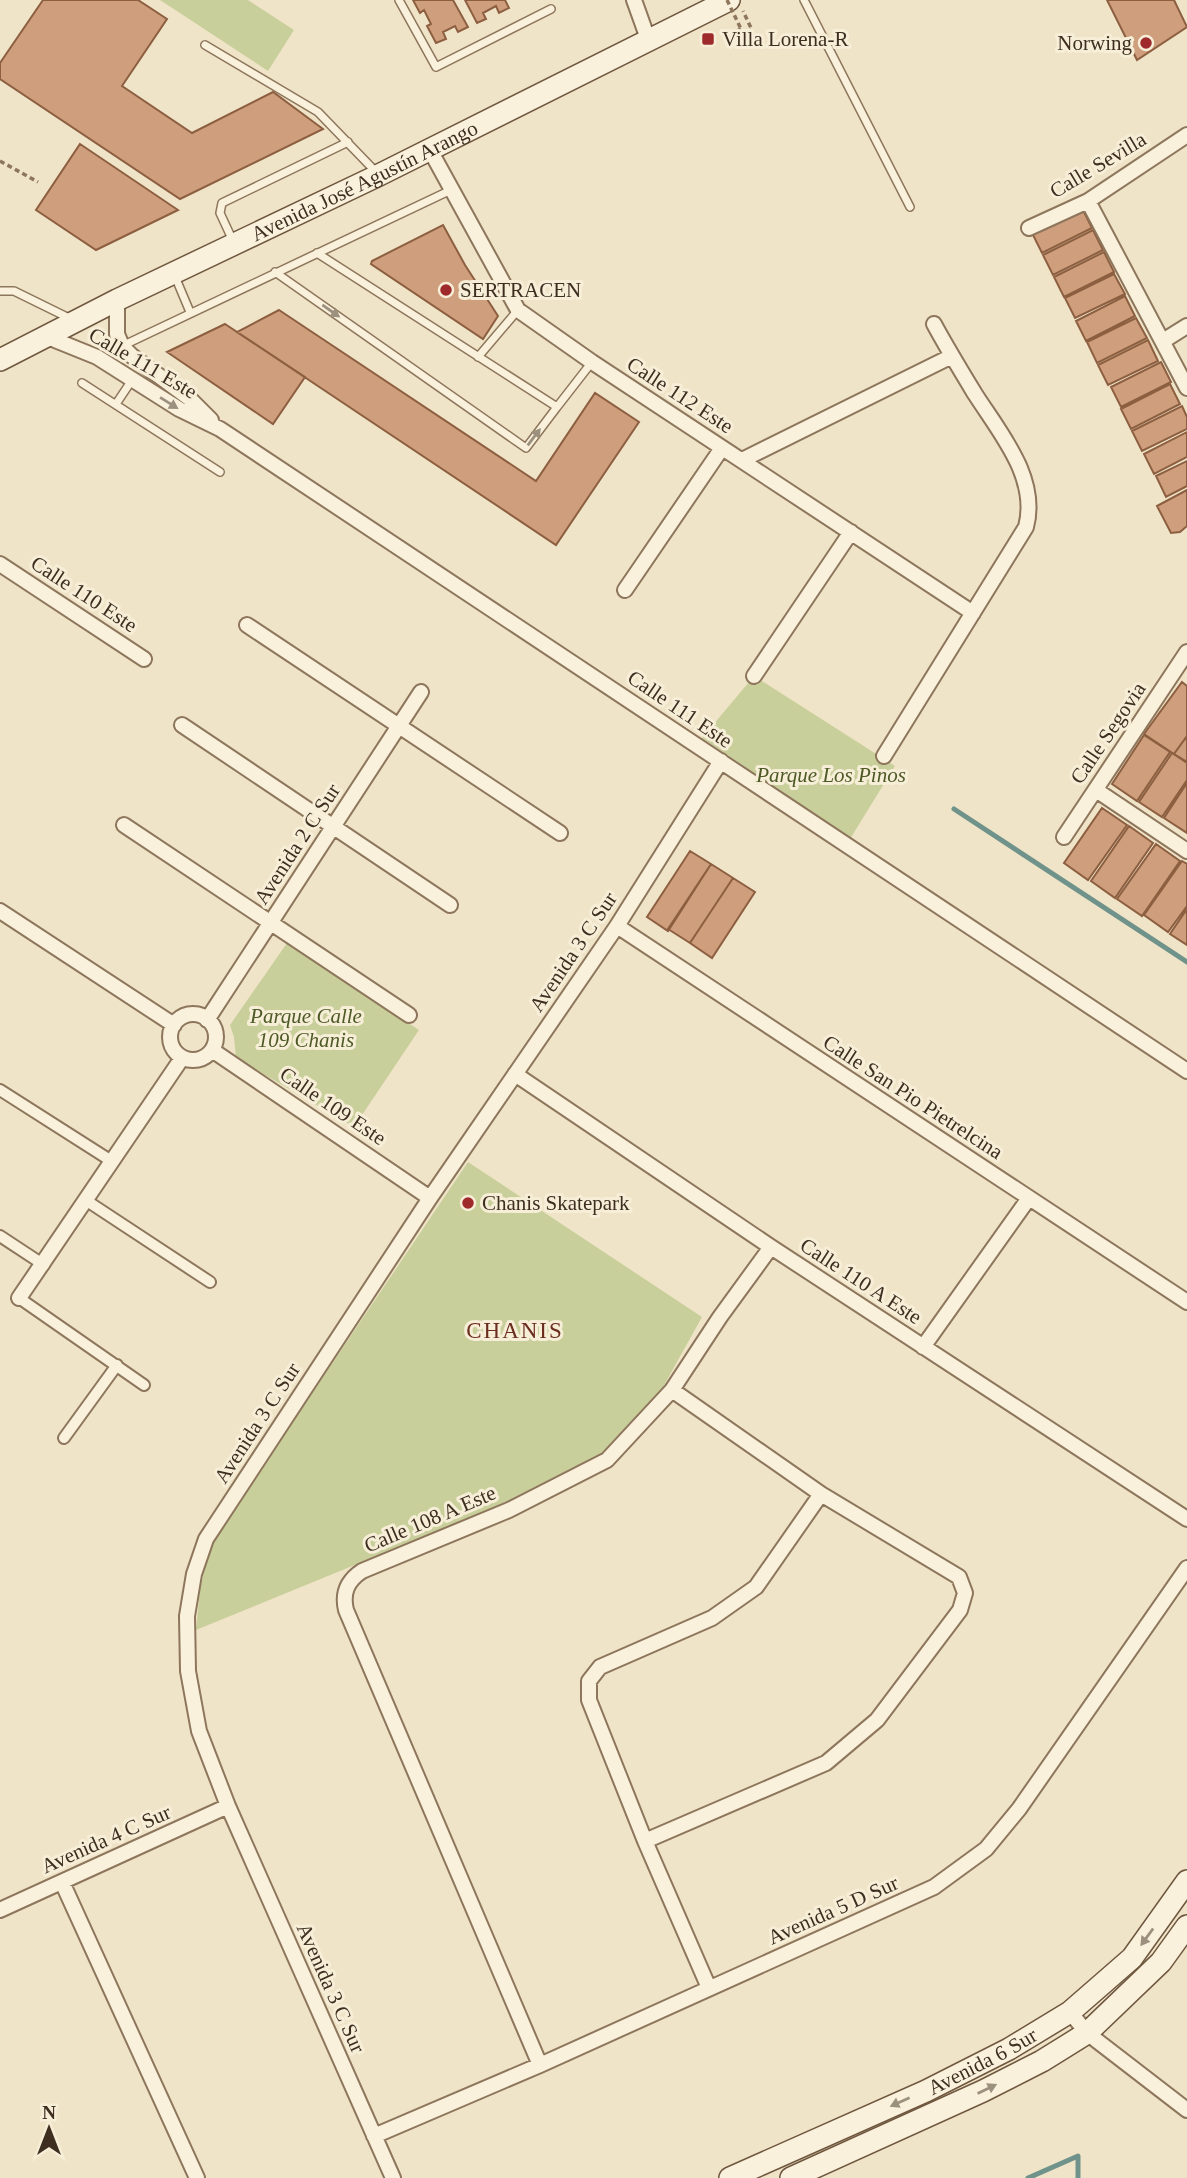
<svg xmlns="http://www.w3.org/2000/svg" width="1187" height="2178" font-family="Georgia,serif">
  <style>
    .green { fill: #c9cf9b }
    .lines { fill: none; stroke-linecap: round; stroke-linejoin: round }
    .stream { stroke: #6f938a; stroke-width: 5 }
    .building { fill: #cf9f7d; stroke: #8d5f41; stroke-width: 2 }
    .service-casing { stroke: #8d765c; stroke-width: 10 }
    .pedestrian-casing { stroke: #8d765c; stroke-width: 14 }
    .minor-casing { stroke: #8d765c; stroke-width: 18 }
    .secondary-casing { stroke: #6f573f; stroke-width: 24 }
    .path { stroke: #8d765c; stroke-width: 3.5; stroke-dasharray: 5 3.5; stroke-linecap: butt }
    .service { stroke: #faf1dc; stroke-width: 7 }
    .pedestrian { stroke: #faf1dc; stroke-width: 10 }
    .minor { stroke: #faf1dc; stroke-width: 14 }
    .secondary { stroke: #faf1dc; stroke-width: 21 }
    .path-bridge { stroke: #8d765c; stroke-width: 3.5; stroke-dasharray: 5 3.5; stroke-linecap: butt }
    .oneway { fill: #9c907e }
    .poi-dot { fill: #9e2a2b; stroke: #f7eed8; stroke-width: 2.5 }
    .labels { text-anchor: middle; dominant-baseline: central; stroke-width: 6; stroke-linejoin: round; paint-order: stroke }
    .poi-label { font-size: 21px; fill: #3d2e20; stroke: #f7eed8; text-anchor: start }
    .street-label { font-size: 21px; fill: #3d2e20; stroke: #f7eed8 }
    .park-label { font-size: 21px; font-style: italic; fill: #4d5a26; stroke: #f7eed8 }
    .neighbourhood-label { font-size: 23px; letter-spacing: 2px; fill: #6b2e1e; stroke: #f7eed8 }
  </style>
  <rect width="100%" height="100%" fill="#f0e4c8"/>
  <!-- green -->
  <path class="green" d="M160,0H248L294,30L268,71Z
    M754,676L895,766L850,839L702,738Z
    M287,943L419,1030L354,1127L236,1058L234,1037L230,1025Z
    M468,1162L702,1317L662,1389L604,1452L494,1508L196,1630L200,1589L211,1543Z"/>
  <g class="lines">
    <!-- stream -->
    <path class="stream" d="M954,809L1187,962
      M1028,2178L1078,2156V2178"/>
  </g>
  <!-- building -->
  <path class="building" d="M43,0H138L167,19L122,86L192,133L273,92L323,129L180,199L0,79V63Z
    M413,0H453L468,27L458,32L455,26L443,32L446,39L436,43L427,26L431,24L424,10L420,13Z
    M465,0H505L509,8L499,13L496,6L483,13L486,19L477,23Z
    M1107,0H1174L1187,27L1137,60Z
    M80,144L178,210L96,250L36,210Z
    M1082,208L1092,228L1042,253L1032,233Z
    M443,225L465,265L498,316L483,339L371,264L372,261Z
    M1093,230L1103,250L1053,275L1043,255Z
    M1104,252L1114,272L1064,297L1054,277Z
    M1114,274L1125,294L1075,318L1065,298Z
    M1125,296L1135,316L1086,341L1076,321Z
    M279,310L536,481L595,393L639,422L556,545L237,332Z
    M1136,318L1147,338L1097,363L1087,342Z
    M225,324L305,377L273,424L167,352Z
    M1148,340L1158,361L1108,385L1098,365Z
    M1161,362L1171,382L1121,407L1111,387Z
    M1170,384L1180,404L1131,429L1121,409Z
    M1182,406L1187,417V429L1142,451L1132,431Z
    M1187,432V457L1154,474L1144,454Z
    M1187,461V486L1166,497L1156,476Z
    M1187,490V526L1180,532L1171,533L1157,506Z
    M1182,682L1187,686V736L1174,754L1144,734Z
    M1144,735L1170,752L1137,801L1112,784Z
    M1187,736V762L1174,754Z
    M1172,753L1187,763V780L1162,817L1139,802Z
    M1187,783V833L1164,818Z
    M1102,808L1127,825L1088,880L1064,863Z
    M1129,826L1153,843L1115,898L1091,881Z
    M1156,844L1180,861L1142,916L1117,899Z
    M690,851L711,864L668,931L647,917Z
    M1182,861L1187,864V906L1168,932L1144,915Z
    M711,864L733,878L690,943L668,929Z
    M733,878L755,892L712,958L690,943Z
    M1187,909V945L1170,934Z"/>
  <g class="lines">
    <defs>
      <path id="service" d="M399,0L436,67L551,9
        M804,0L910,207
        M205,45L318,112L376,172
        M233,241L220,213L222,203L348,142
        M275,272L526,448L557,407L317,253
        M174,274L190,312
        M0,291H14L71,319
        M122,346L451,190
        M478,357L518,310
        M82,383L220,472
        M116,404L132,380
        M557,407L592,362"/>
      <path id="pedestrian" d="M0,1090L113,1162
        M87,1201L210,1282
        M0,1236L44,1265
        M19,1298L144,1385
        M64,1438L117,1365"/>
      <path id="minor" d="M634,0L648,39
        M430,150L518,310L592,362L973,613
        M1088,201L1187,388
        M1029,228L1088,201L1187,135
        M117,300V334L122,346L132,356L189,398L211,420
        M45,336L97,357L179,409L220,429L1187,1071
        M1163,341L1187,326
        M742,460L952,356
        M0,564L144,659
        M625,590L722,448
        M247,625L560,833
        M754,676L851,532
        M182,725L450,905
        M884,756L1026,527C1039,478 1000,433 975,394C961,371 947,348 934,324
        M1096,790L1187,851
        M124,825L409,1015
        M1064,837L1187,652
        M0,911L174,1025
        M617,926L1187,1302
        M170 1037a23 23 0 1 1 46 0a23 23 0 1 1-46 0Z
        M207,1020L421,692
        M212,1050L430,1198
        M515,1074L771,1247L1187,1519
        M19,1298L182,1058
        M923,1347L1029,1198
        M645,1841L826,1763L877,1720L960,1610L965,1593L959,1577L821,1494L672,1390
        M62,1882L197,2178
        M0,1910L228,1806
        M709,1988L645,1841L589,1700V1681L600,1667L712,1618L756,1587L821,1494
        M1070,2012L1087,2033L1187,2110
        M540,2065L346,1610C342,1593 347,1581 362,1571L509,1510L607,1460L672,1390L720,1317L771,1247
        M374,2136L540,2065L934,1887L986,1849L1019,1809L1187,1568
        M393,2178L228,1806L199,1731L188,1671L187,1616L194,1574L206,1539L430,1198L617,926L721,761"/>
      <g id="secondary">
        <path id="s1" d="M0,360L117,300L379,175L729,0"/>
        <path id="s2" d="M730,2178L926,2091L1009,2049L1070,2012L1132,1958L1187,1881"/>
        <path d="M791,2178L983,2091L1042,2061L1087,2033L1161,1962L1187,1926"/>
      </g>
    </defs>
    <!-- service casing -->
    <use href="#service" class="service-casing"/>
    <!-- pedestrian casing -->
    <use href="#pedestrian" class="pedestrian-casing"/>
    <!-- minor casing -->
    <use href="#minor" class="minor-casing"/>
    <!-- secondary casing -->
    <use href="#secondary" class="secondary-casing"/>
    <!-- path -->
    <path class="path" d="M741,29L730,34L732,39L752,30L743,11
      M0,161L38,182"/>
    <!-- service -->
    <use href="#service" class="service"/>
    <!-- pedestrian -->
    <use href="#pedestrian" class="pedestrian"/>
    <!-- minor -->
    <use href="#minor" class="minor"/>
    <!-- secondary -->
    <use href="#secondary" class="secondary"/>
    <!-- path-bridge -->
    <path class="path-bridge" d="M727,0L741,29"/>
  </g>
  <!-- one-way arrows -->
  <defs><path id="oneway-solid" d="M-6-.8H1V-3.2L6.5 0L1 3.2V.8H-6Z" transform="scale(1.75)"/></defs>
  <g class="oneway">
    <use href="#oneway-solid" transform="translate(331 311) rotate(35)"/>
    <use href="#oneway-solid" transform="translate(169 403) rotate(32)"/>
    <use href="#oneway-solid" transform="translate(534 437) rotate(-53)"/>
    <use href="#oneway-solid" transform="translate(1147 1937) rotate(126)"/>
    <use href="#oneway-solid" transform="translate(987 2089) rotate(-26)"/>
    <use href="#oneway-solid" transform="translate(900 2102) rotate(156)"/>
  </g>
  <!-- markers -->
  <g class="poi-dot">
    <rect x="701" y="32" width="14" height="14" rx="3.5"/>
    <circle cx="1146" cy="43" r="7"/>
    <circle cx="446" cy="290" r="7"/>
    <circle cx="468" cy="1203" r="7"/>
  </g>
  <g class="labels">
    <!-- poi labels -->
    <g class="poi-label">
      <text x="722" y="39">Villa Lorena-R</text>
      <text x="1132" y="43" text-anchor="end">Norwing</text>
      <text x="460" y="290">SERTRACEN</text>
      <text x="482" y="1203">Chanis Skatepark</text>
    </g>
    <!-- street labels -->
    <g class="street-label">
      <text transform="translate(1098 165) rotate(-31)">Calle Sevilla</text>
      <text stroke="none"><textPath href="#s1" startOffset="406">Avenida José Agustín Arango</textPath></text>
      <text transform="translate(143 363) rotate(30)">Calle 111 Este</text>
      <text transform="translate(680 395) rotate(33)">Calle 112 Este</text>
      <text transform="translate(84 594) rotate(33)">Calle 110 Este</text>
      <text transform="translate(680 709) rotate(34)">Calle 111 Este</text>
      <text transform="translate(1108 733) rotate(-56)">Calle Segovia</text>
      <text transform="translate(297 844) rotate(-57)">Avenida 2 C Sur</text>
      <text transform="translate(573 952) rotate(-56)">Avenida 3 C Sur</text>
      <text transform="translate(913 1097) rotate(33)">Calle San Pio Pietrelcina</text>
      <text transform="translate(333 1106) rotate(34)">Calle 109 Este</text>
      <text transform="translate(861 1281) rotate(33)">Calle 110 A Este</text>
      <text transform="translate(257 1423) rotate(-57)">Avenida 3 C Sur</text>
      <text transform="translate(430 1519) rotate(-23)">Calle 108 A Este</text>
      <text transform="translate(106 1839) rotate(-24)">Avenida 4 C Sur</text>
      <text transform="translate(833 1910) rotate(-24)">Avenida 5 D Sur</text>
      <text transform="translate(331 1988) rotate(66)">Avenida 3 C Sur</text>
      <text stroke="none"><textPath href="#s2" startOffset="278">Avenida 6 Sur</textPath></text>
    </g>
    <!-- park labels -->
    <g class="park-label">
      <text x="831" y="775">Parque Los Pinos</text>
      <text x="306" y="1016">Parque Calle<tspan x="306" dy="24">109 Chanis</tspan></text>
    </g>
    <!-- neighbourhood labels -->
    <g class="neighbourhood-label">
      <text x="515" y="1330">CHANIS</text>
    </g>
  </g>
  <!-- north arrow -->
  <g transform="translate(49 2129)" stroke="#f7eed8" stroke-width="5" paint-order="stroke">
  <path d="M0-5L12 26L0 18L-12 26Z" fill="#3d2e20"/>
  <text y="-10" font-size="19" font-weight="bold" text-anchor="middle" fill="#3d2e20">N</text>
  </g>
</svg>
